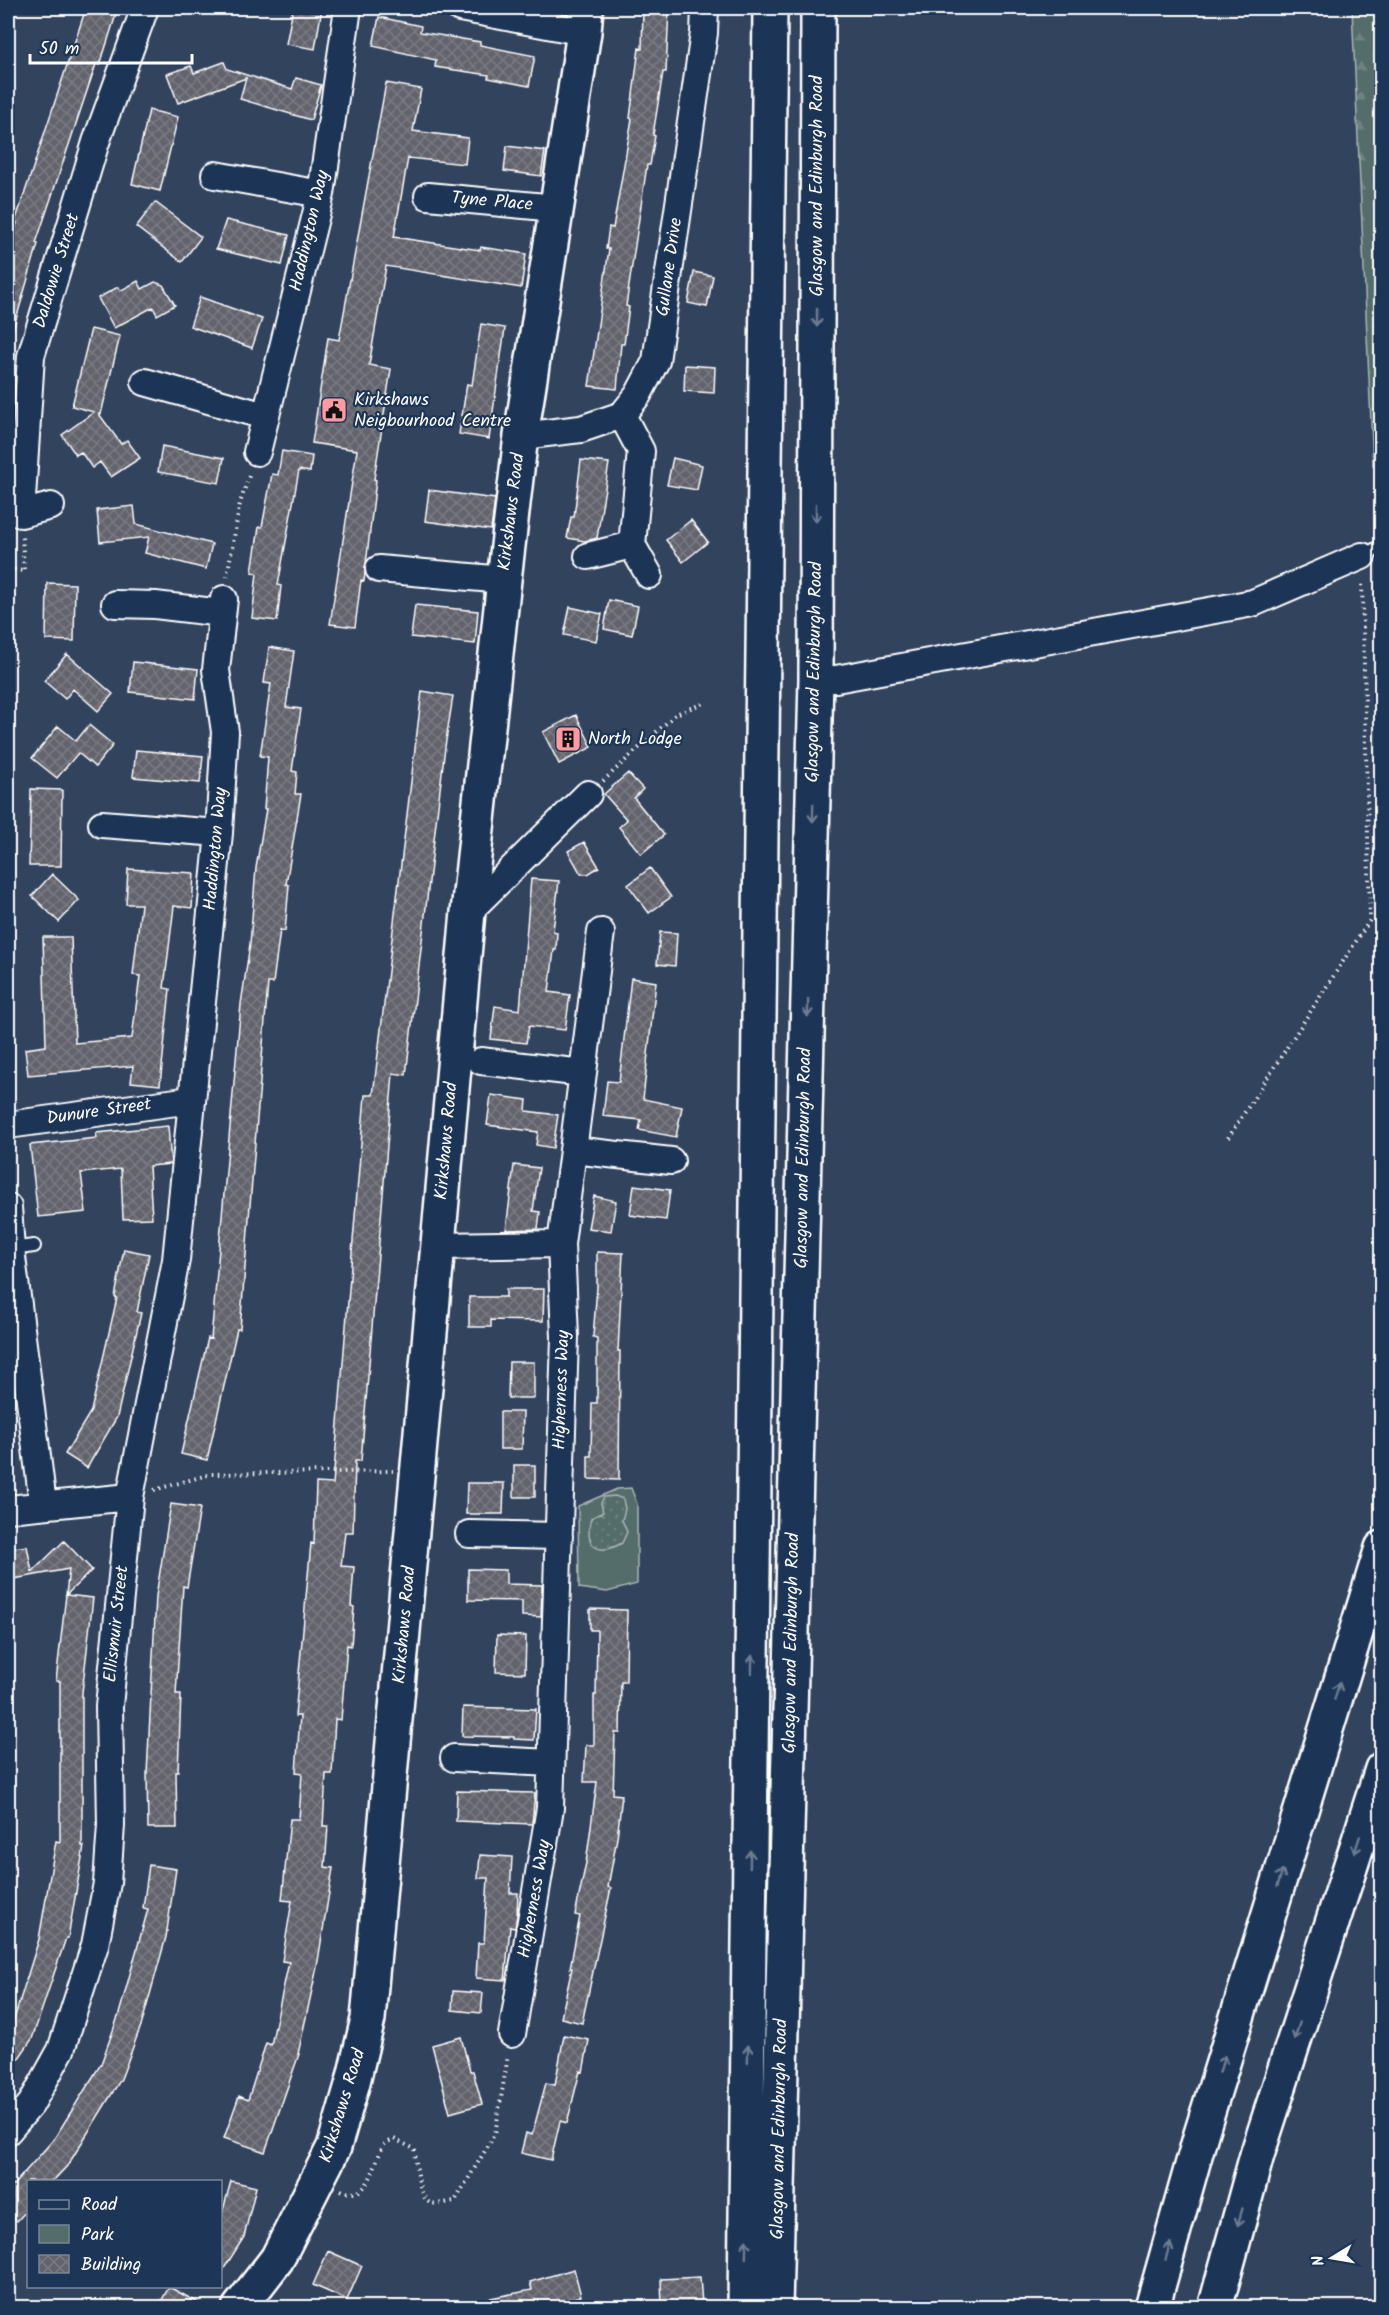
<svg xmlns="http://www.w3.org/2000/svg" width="1389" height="2315" font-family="Kalam,sans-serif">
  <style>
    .green { fill: #546d6a; stroke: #aab6b4; stroke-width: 1.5 }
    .forest { fill: url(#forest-firs); stroke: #aab6b4; stroke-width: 1.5 }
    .park { fill: url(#park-dots); stroke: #aab6b4; stroke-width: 1.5 }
    .building { fill: url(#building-cross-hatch); stroke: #fff; stroke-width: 1.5 }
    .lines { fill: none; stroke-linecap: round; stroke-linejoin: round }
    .lane-casing { stroke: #fff; stroke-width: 16 }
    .street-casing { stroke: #fff; stroke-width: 30 }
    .secondary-casing { stroke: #fff; stroke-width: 38 }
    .highway-casing { stroke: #fff; stroke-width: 38 }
    .path { stroke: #fff; stroke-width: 4; stroke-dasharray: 1.5 4.5; stroke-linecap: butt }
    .lane { stroke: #1d3557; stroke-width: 12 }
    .street { stroke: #1d3557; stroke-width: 26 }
    .secondary { stroke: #1d3557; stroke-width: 33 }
    .highway { stroke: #1d3557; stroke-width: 33 }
    .oneway { stroke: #6c7c92 }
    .labels { text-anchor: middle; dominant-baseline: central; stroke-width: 4.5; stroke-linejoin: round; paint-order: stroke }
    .street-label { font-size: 18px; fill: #fff; stroke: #1d3557 }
    .poi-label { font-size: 18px; fill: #fff; stroke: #1d3557; text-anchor: start }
  </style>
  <defs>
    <pattern id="forest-firs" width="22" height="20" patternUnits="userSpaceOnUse" patternTransform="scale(1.5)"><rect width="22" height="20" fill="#546d6a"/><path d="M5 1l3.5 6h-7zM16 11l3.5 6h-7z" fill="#6e8380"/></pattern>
    <pattern id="park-dots" width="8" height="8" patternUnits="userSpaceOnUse" patternTransform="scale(1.5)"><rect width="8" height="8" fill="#546d6a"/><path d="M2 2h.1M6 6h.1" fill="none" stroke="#6e8380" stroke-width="1.8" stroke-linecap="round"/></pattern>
    <pattern id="building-cross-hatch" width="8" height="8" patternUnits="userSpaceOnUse" patternTransform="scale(1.5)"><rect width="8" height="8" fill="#63636d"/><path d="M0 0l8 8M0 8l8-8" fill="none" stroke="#7a7a83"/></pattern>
  </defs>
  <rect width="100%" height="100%" fill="#32435e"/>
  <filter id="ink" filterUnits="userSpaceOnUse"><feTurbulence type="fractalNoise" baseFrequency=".0167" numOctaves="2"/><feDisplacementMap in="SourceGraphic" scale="12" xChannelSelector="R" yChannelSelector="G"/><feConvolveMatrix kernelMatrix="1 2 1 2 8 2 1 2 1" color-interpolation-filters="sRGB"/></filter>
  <g filter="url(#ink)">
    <!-- green -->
    <path class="green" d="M631,1488L637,1504V1584L607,1592L579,1588L578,1506L617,1489Z"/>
    <!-- forest -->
    <path class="forest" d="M1352,8H1382V458L1373,466Z"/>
    <!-- park -->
    <path class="park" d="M615,1496L623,1499L625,1509L622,1520L627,1532L622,1543C597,1557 584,1546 591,1518L603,1512L601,1503L604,1497Z"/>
    <!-- building -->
    <path class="building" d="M86,8H118L100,65L96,64L36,243L38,244L12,333L8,332V255L17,223L15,222Z
      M293,8H322L315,49L286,44Z
      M643,8H669L666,72H663L653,135L655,136L650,165H647L637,232L626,306L629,307L624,344H621L617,389L589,386L609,249H606L609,227L613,228L632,119L630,118L639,48L642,49Z
      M379,17L421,26L420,32L480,42V45L535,56L529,86L488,78L489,75L435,67L436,60L373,46Z
      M224,62L227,69L292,89L296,78L321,85L311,120L240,99L246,78L178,103L167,74L191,66L194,73Z
      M386,83L421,89L413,131L468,138L465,164L408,158L394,237L480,250L481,247L526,254L521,288L386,266L369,365L391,369L374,479L376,480L364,581L361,580L355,627L330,624L357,450L312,443L328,338L339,340Z
      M149,110L178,117L160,191L132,184Z
      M507,146L545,151L541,176L504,171Z
      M155,202L201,237L182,262L136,227Z
      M226,220L289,235L282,265L216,249Z
      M694,272L713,276L707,307L688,303Z
      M138,281L142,289L155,282L163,285L175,305L157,315L153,307L114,328L98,298L118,287L120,291Z
      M200,297L262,319L252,348L190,326Z
      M481,324L505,328L489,439L459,434L467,384L472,385Z
      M91,329L120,336L101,414H99L121,444L127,440L140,458L111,477L100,462L92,468L81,452L76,455L62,435L94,412L72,406Z
      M685,365L715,367L714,393L684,391Z
      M162,446L224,458L219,483L158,472Z
      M282,451L312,456L310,472L299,470L278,585L281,586L277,621L252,618L257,573L252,572L259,527H262L272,474L278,475Z
      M673,458L702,465L697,490L667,485Z
      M581,460L609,463L597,538L585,541L567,538L571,517H574Z
      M429,490L495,499L491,530L425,521Z
      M134,506L136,524L212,544L206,569L145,553L149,537L100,542L97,510Z
      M691,520L708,542L683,562L666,540Z
      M47,583L75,584L74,641L46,640Z
      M609,600L638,606L632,635L604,629Z
      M415,605L478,611L475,644L411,637Z
      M570,607L602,614L596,641L564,635Z
      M269,647L294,651L286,707L301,709L292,771L297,772L295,794H301L286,884L289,885L285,931L280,930L273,983H268L240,1329H237L207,1460L181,1454L208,1338L211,1339L241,1004L250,944L256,868L266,809H264L268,757L260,756L271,684L264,683Z
      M67,654L113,694L98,711L73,689L65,699L44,681Z
      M133,662L198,669L195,699L130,692Z
      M422,691L453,696L445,747L406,1075L393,1073L361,1461H355L353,1532H345L341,1566L354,1567L351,1606L354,1607L351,1646L347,1645L341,1720L335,1719L332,1774H326L323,1826H328L325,1867L333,1868L317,1967L298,2054H299L265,2152L224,2138L239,2096L248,2100L266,2043L271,2045L289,1962L282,1961L292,1901L282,1900L290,1819H299L302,1773L296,1772L300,1716H295L311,1543L314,1544L316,1483L333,1484L365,1095H373Z
      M576,715L592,747L559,764L543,732Z
      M89,725L113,745L95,767L78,753L57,778L32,758L58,726L76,741Z
      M136,750L203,756L200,783L133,777Z
      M628,773L643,789L634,798L664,835L641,854L619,827L627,820L604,794Z
      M31,789L62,790L61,866H29Z
      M584,842L599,867L588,874H581L568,851Z
      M650,868L671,897L649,913L628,885Z
      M128,869L194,873L192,908L174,906L164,988L170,989L160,1085L131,1082L133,1066L28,1075L25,1049L46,1046L43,937H71L75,1043L132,1038L140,976L133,975L141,904H126Z
      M52,874L79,900L59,922L32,896Z
      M531,879L559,881L553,931L557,932L556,950H554L549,992L570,995L565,1030L529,1026L526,1043L491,1039L495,1006L520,1010Z
      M660,932L677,933L675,966L657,964Z
      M631,978L656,982L643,1099L682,1107L676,1137L639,1130L641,1120L603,1116L607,1081L619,1082Z
      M491,1095L527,1100L526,1111L558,1115L553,1148L536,1145L538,1132L487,1125Z
      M168,1126L171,1164L149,1166L152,1218L123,1219L121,1169L81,1173L86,1212L38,1217L30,1145L97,1138L96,1133Z
      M514,1165L539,1168L533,1211L540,1212L538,1229L506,1230Z
      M634,1185L670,1190L666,1220L630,1215Z
      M594,1196L616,1201L611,1231L588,1228Z
      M124,1249L149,1254L137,1312L141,1313L117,1417L87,1468L65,1454L91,1411L117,1298L115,1297Z
      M597,1252L623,1253L618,1351H620L619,1480L588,1479V1456H591L592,1403H597V1338L593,1337L597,1287Z
      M506,1289H544L543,1321L491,1320V1327H469V1297H506Z
      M509,1362H534V1398H508Z
      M500,1412H523L522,1449H500Z
      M514,1465H535V1497H514Z
      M467,1483H504L503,1514H466Z
      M171,1504L200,1508L187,1587L183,1586L176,1694H181L178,1772H176L177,1828H148L147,1774L156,1596Z
      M64,1541L92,1570L66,1595L93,1598L82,1693V1846H84L68,1938H66L32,2039L8,2074V2035L11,2029L39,1939L56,1841L60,1842V1681H56L69,1569L8,1580V1549L27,1546L32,1572Z
      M468,1569L506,1570V1584L542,1585L541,1617L522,1616V1601L468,1600Z
      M590,1609L627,1610L626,1682H621L620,1733H615L613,1794L622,1795L617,1838L608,1887L611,1888L582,2023L561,2018L572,1968H570L580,1916L575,1915L586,1863L597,1782H584L586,1745H594V1695H596L597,1630H590Z
      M497,1635L526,1636L525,1673L496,1672Z
      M463,1707L536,1709L534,1740L514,1739V1737L462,1736Z
      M457,1791L535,1793L532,1824L456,1821Z
      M480,1855L512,1857L510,1893H518L517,1915L515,1928L510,1927L505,1980L476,1978L478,1943H484L488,1878H478Z
      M149,1865L176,1869L166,1937L142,2023L121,2079L68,2165L53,2181H28V2209L17,2221L8,2213V2191L54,2139L101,2064L119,2014L148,1909L143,1908Z
      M453,1991L483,1993L481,2013L452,2010Z
      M564,2035L589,2040L583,2072L580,2071L567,2123L560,2121L551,2160L521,2153L526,2133L532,2135L546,2083L555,2085Z
      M461,2037L470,2071H473L482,2104L450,2113L432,2045Z
      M231,2181L256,2187L244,2237L220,2275V2221Z
      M328,2251L362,2266L347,2300L313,2285Z
      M574,2269L581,2296L538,2307H486L485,2299L532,2290L530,2282Z
      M700,2277L702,2304L662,2306L661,2279Z
      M169,2287L206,2307H158Z"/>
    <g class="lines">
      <defs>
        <path id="lane" d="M1362,556L1382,546
          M11,1249L34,1246"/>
        <path id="street" d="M460,8L584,32
          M215,175L321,194
          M428,196L556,208
          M145,382L265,416
          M521,436L581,429L622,415L638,395L656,361L704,33L705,8
          M257,452L321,194L348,8
          M51,506L21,514L31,356L96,142L145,8
          M632,545L649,575
          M588,556L632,545L641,451L622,415
          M379,569L504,580
          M115,604L155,605L222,613
          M816,679H836L1253,603L1362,556
          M102,824L219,833
          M468,912L588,794
          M481,1061L583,1073
          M8,1125L191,1100
          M573,1150L671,1161
          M8,1207L11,1249L43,1504
          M438,1246L561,1244L601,932
          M8,1509L130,1497
          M469,1534L559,1536
          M454,1758L551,1763
          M512,2034L550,1808L565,1337L561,1244
          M8,2131L31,2104L61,2050L95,1945L107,1883L111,1825L109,1706L130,1497L176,1260L219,833L225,732L216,670L224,599"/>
        <path id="secondary" d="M239,2308L277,2259L334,2147L353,2082L368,2019L468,912L504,580L521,436L584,32L586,8"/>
        <path id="highway" d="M745,2308L770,8
          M775,2308L816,679L818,8
          M1152,2308L1201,2134L1382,1548
          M1215,2308L1257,2155L1382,1769"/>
      </defs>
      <!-- lane casing -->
      <use href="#lane" class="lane-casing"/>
      <!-- street casing -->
      <use href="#street" class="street-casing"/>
      <!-- secondary casing -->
      <use href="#secondary" class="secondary-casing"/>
      <!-- highway casing -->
      <use href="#highway" class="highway-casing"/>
      <!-- path -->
      <path class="path" d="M8,569L24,571L22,535
        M227,577L240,503L250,473
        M603,781L676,714L706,702
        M1228,1138L1370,920L1362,581
        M154,1490L211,1474L393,1471
        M341,2190C372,2205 373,2158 385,2144C386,2143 393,2139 394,2139L415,2149C416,2161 418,2200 431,2203C438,2205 448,2202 455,2201L495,2134L508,2056"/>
      <!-- lane -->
      <use href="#lane" class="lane"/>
      <!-- street -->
      <use href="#street" class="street"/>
      <!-- secondary -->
      <use href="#secondary" class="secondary"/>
      <!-- highway -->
      <use href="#highway" class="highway"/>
    </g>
    <!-- one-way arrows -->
    <defs><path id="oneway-shaft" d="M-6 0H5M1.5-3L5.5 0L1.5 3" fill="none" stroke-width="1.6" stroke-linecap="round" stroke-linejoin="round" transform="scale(1.5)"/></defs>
    <g class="oneway">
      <use href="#oneway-shaft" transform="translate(817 318) rotate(90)"/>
      <use href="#oneway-shaft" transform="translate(816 513) rotate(90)"/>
      <use href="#oneway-shaft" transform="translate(813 813) rotate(91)"/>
      <use href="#oneway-shaft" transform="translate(808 1008) rotate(91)"/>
      <use href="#oneway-shaft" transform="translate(752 1664) rotate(-89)"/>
      <use href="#oneway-shaft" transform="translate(1337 1691) rotate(-73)"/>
      <use href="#oneway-shaft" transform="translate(1357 1845) rotate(108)"/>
      <use href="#oneway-shaft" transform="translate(750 1859) rotate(-89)"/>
      <use href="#oneway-shaft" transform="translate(1280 1878) rotate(-73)"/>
      <use href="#oneway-shaft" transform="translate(1297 2031) rotate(108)"/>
      <use href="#oneway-shaft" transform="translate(748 2054) rotate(-89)"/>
      <use href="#oneway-shaft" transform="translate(1222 2064) rotate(-73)"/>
      <use href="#oneway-shaft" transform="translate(1240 2217) rotate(106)"/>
      <use href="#oneway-shaft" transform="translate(746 2249) rotate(-89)"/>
      <use href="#oneway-shaft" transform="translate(1168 2251) rotate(-74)"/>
    </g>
  </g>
  <!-- icons -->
  <defs>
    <symbol id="civic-square" viewBox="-11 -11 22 22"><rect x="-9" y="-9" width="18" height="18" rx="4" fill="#ff9aa2" stroke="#1d3557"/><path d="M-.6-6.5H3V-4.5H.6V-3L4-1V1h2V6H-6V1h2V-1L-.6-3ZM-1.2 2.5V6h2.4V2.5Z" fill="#111"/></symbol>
    <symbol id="building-square" viewBox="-11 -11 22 22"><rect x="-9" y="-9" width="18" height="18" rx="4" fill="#ff9aa2" stroke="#1d3557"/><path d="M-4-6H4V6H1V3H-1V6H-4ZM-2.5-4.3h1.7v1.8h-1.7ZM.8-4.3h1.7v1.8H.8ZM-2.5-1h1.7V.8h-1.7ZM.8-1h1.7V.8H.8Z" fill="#111"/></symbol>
  </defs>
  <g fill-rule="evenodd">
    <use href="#civic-square" x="319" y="395" width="30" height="30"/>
    <use href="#building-square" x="553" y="724" width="30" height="30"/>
  </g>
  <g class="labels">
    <!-- street labels -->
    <g class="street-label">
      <text transform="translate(817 186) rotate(-90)">Glasgow and Edinburgh Road</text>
      <text transform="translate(492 202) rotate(5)">Tyne Place</text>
      <text transform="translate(310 231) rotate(-77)">Haddington Way</text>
      <text transform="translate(670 267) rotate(-82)">Gullane Drive</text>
      <text transform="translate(57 271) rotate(-73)">Daldowie Street</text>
      <text transform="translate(512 512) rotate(-83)">Kirkshaws Road</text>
      <text transform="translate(815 672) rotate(-89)">Glasgow and Edinburgh Road</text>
      <text transform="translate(216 849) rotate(-85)">Haddington Way</text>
      <text transform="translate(99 1112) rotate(-8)">Dunure Street</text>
      <text transform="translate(447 1141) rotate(-85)">Kirkshaws Road</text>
      <text transform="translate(804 1158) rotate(-89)">Glasgow and Edinburgh Road</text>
      <text transform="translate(562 1390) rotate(-88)">Higherness Way</text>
      <text transform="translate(117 1624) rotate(-84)">Ellismuir Street</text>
      <text transform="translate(405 1625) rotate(-85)">Kirkshaws Road</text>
      <text transform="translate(792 1643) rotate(-89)">Glasgow and Edinburgh Road</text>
      <text transform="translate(535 1899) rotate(-80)">Higherness Way</text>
      <text transform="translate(343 2106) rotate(-73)">Kirkshaws Road</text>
      <text transform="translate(780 2129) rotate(-89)">Glasgow and Edinburgh Road</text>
    </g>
    <!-- poi labels -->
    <g class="poi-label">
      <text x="354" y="400">Kirkshaws<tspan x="354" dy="21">Neigbourhood Centre</tspan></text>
      <text x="588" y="739">North Lodge</text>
    </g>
  </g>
  <!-- margin -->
  <rect width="1389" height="2315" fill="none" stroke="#1d3557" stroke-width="30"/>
  <rect x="15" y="15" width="1359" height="2285" fill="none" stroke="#fff" stroke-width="2" filter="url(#ink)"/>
  <!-- legend -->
  <rect x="27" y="2180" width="195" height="108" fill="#1d3557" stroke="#77869a" stroke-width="1.5"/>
  <rect x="39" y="2200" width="30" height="9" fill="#1d3557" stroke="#77869a" stroke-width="1.5"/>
  <text x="81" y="2210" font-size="18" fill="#ffffff">Road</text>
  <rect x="39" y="2225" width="30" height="18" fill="#546d6a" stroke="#77869a" stroke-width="1.5"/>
  <text x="81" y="2240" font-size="18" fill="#ffffff">Park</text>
  <rect x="39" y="2255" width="30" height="18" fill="url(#building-cross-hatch)" stroke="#77869a" stroke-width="1.5"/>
  <text x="81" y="2270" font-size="18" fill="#ffffff">Building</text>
  <!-- north arrow -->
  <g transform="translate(1332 2258) rotate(259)" stroke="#1d3557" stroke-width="4.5" paint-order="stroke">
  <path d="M0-4.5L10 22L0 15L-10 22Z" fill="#ffffff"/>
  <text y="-9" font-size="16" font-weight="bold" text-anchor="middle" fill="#ffffff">N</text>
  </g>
  <!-- scale -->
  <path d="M30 54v9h162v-9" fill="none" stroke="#ffffff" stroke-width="3"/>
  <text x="39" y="54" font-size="18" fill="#ffffff" stroke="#1d3557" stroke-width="4.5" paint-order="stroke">50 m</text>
</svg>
